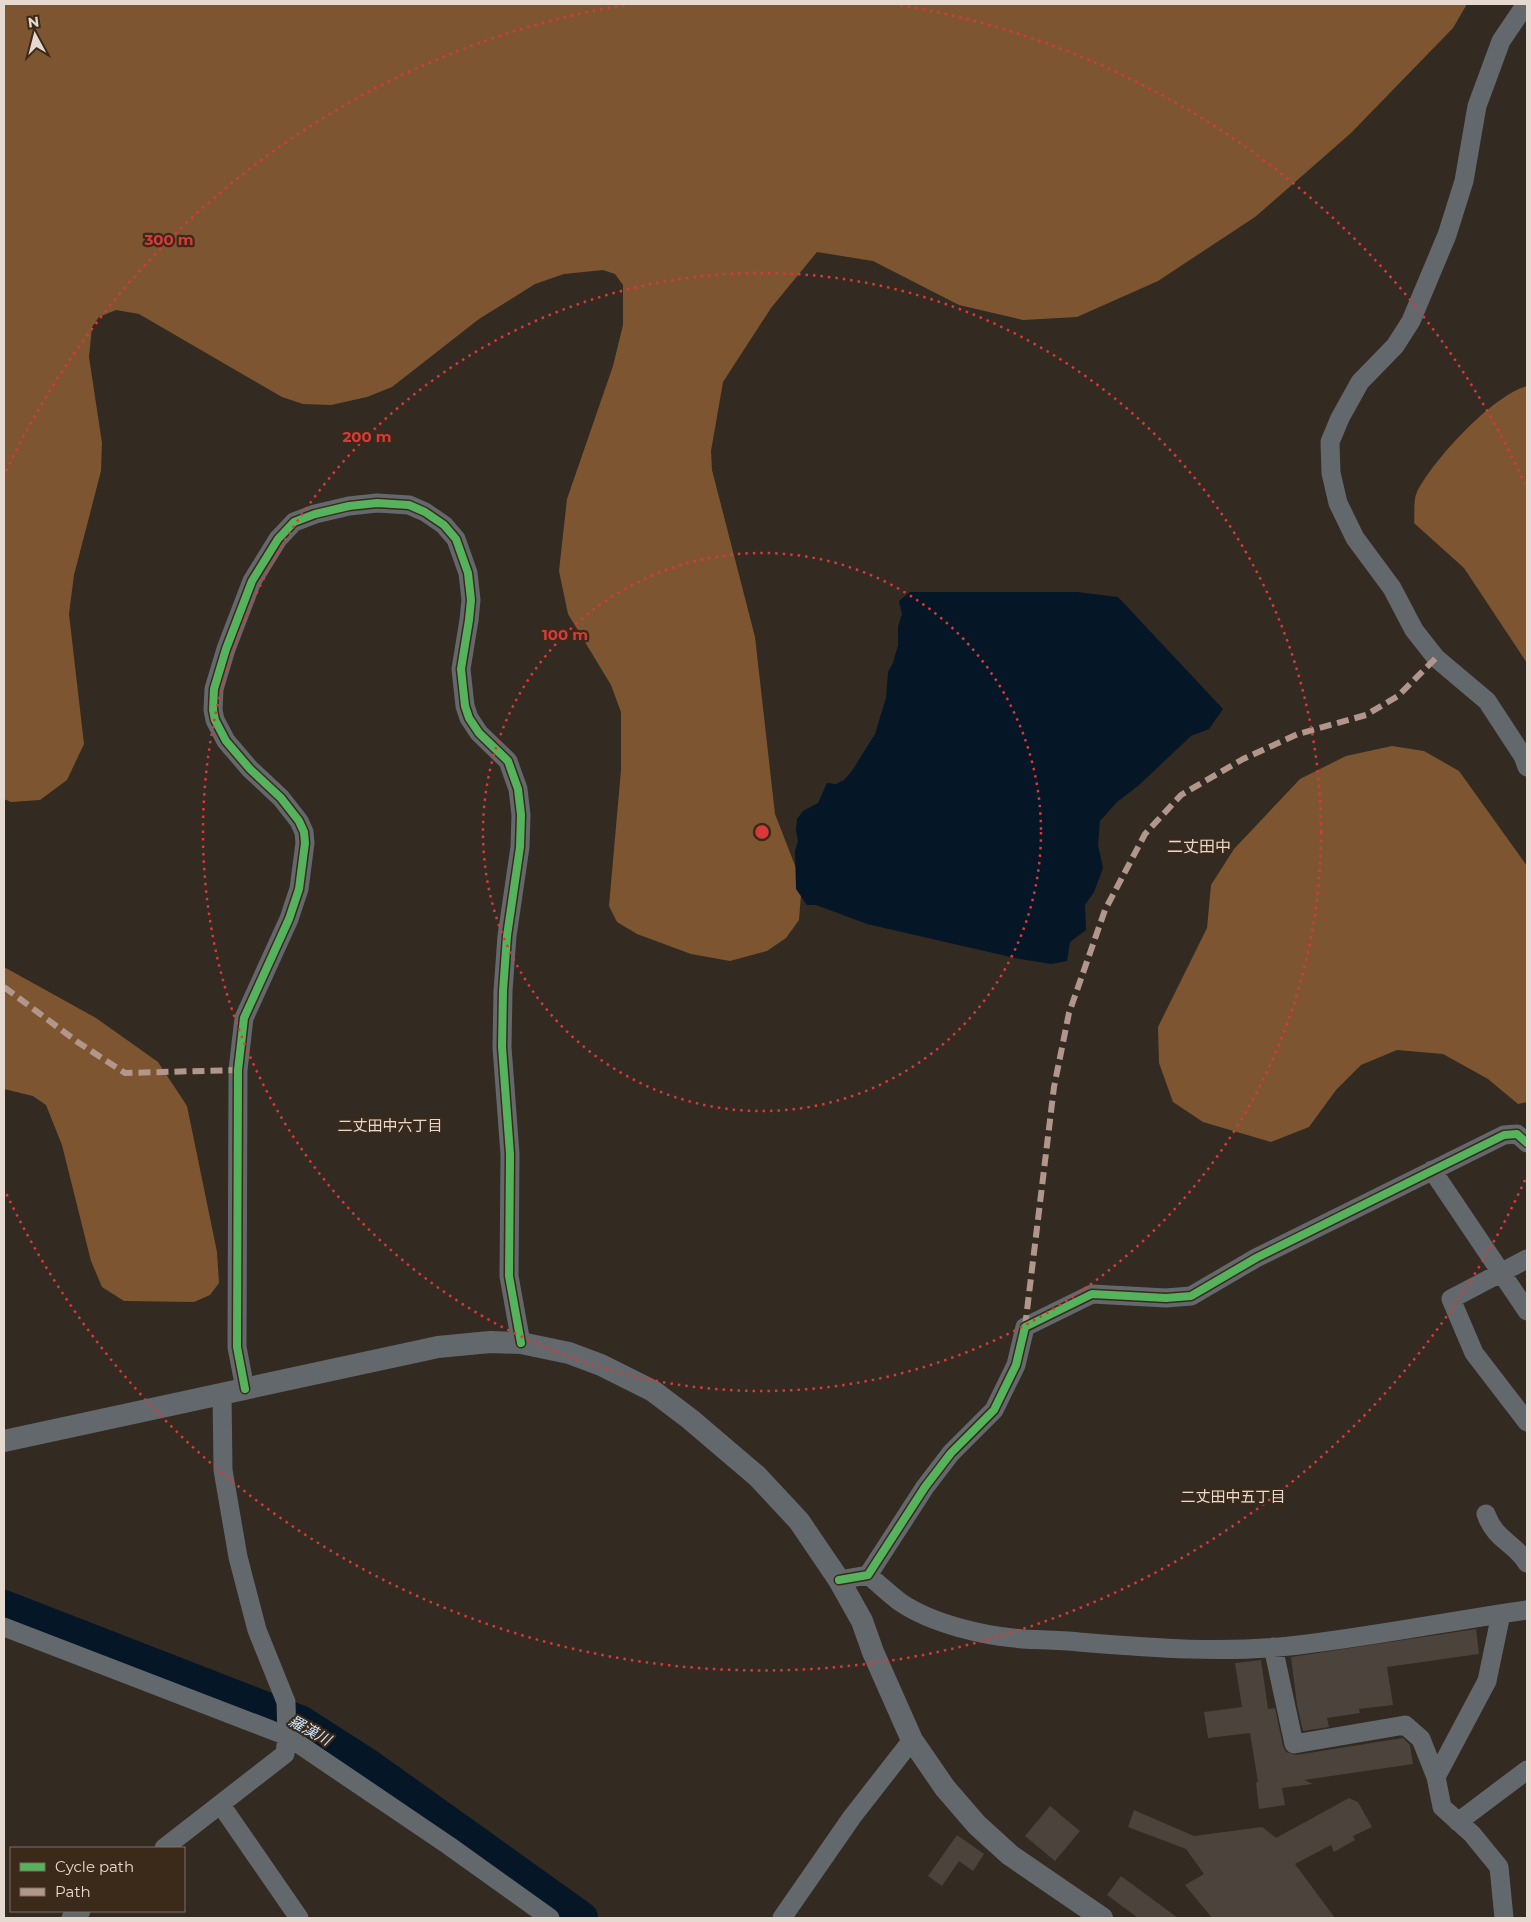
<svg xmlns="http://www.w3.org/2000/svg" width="1531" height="1922" font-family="Montserrat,'Noto Sans JP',sans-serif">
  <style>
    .forest { fill: #7e5531 }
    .water { fill: #051627 }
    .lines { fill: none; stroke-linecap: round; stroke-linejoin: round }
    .river { stroke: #051627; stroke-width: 34 }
    .building { fill: #4b433c }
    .minor { stroke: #63686c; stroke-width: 19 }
    .tertiary { stroke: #63686c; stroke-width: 22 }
    .quiet { stroke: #b2968c; stroke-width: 6; stroke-dasharray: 12 6; stroke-linecap: butt }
    .cycleway-casing { stroke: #3b291a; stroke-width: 11 }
    .cycleway { stroke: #56b35d; stroke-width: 8 }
    .ring { fill: none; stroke: #d83a39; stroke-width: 2.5; stroke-dasharray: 2.5 5 }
    .labels { text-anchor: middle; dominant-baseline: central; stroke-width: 4.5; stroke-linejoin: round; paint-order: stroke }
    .neighbourhood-label { font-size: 15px; fill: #e6dad0; stroke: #3b291a }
    .water-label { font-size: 15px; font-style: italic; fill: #cae6ff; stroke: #3b291a }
    .quarter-label { font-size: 16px; fill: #e6dad0; stroke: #3b291a }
    .centre { fill: #d83a39; stroke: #3b291a; stroke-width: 2.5 }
    .ring-label { font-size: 15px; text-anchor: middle; font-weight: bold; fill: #d83a39; stroke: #3b291a; stroke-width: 4.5; stroke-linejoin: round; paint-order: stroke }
  </style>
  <rect width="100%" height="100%" fill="#332a22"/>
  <!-- forest -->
  <path class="forest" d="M4,4H1467L1453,28L1351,133L1255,217L1158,281L1077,317L1023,320L959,305L873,261L817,252L771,308L723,382L711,451L712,470L755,637L775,814L796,868L801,895L799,920L786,938L767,951L730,961L691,954L637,934L617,922L609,906L621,770V712L611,685L568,614L559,571L567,499L613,366L623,325V285L615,274L603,270L564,274L535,284L479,319L392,387L367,397L331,405L303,404L282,397L139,314L116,310L99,317L92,327L89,357L102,443L101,471L74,575L69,614L84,744L67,780L40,800L11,802L4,799Z
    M1527,386V663L1464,568L1414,523C1415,514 1413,500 1417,492C1434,459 1492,396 1527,386Z
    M1392,746L1424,751L1459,771L1527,866V1102L1518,1104L1488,1079L1443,1054L1397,1050L1361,1065L1336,1090L1309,1127L1271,1142L1203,1122L1173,1102L1159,1063L1158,1027L1207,928L1211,885L1234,849L1300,779L1346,756Z
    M4,967L96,1018L158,1062L187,1106L217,1252L219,1283L210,1295L194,1302L124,1301L102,1287L91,1261L62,1145L46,1105L33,1096L4,1089Z"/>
  <!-- water -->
  <path class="water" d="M910,592H1077L1118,597L1223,709L1209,729L1191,736L1139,785L1117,802L1100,821L1098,845L1103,868L1094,892L1085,905L1086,930L1070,942L1067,961L1051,964L1015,958L867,924L816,905H807L796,889L795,851L798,841L796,830L797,819L803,811L818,803L827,783L836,784L844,780L852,771L875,734L886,698L888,672L893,663L898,645V627L902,614L899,601Z"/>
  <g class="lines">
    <!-- river -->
    <path class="river" d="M4,1607L300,1722L367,1765L581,1918"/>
  </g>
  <!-- building -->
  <path class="building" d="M1476,1629L1479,1654L1387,1667L1393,1705L1359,1709L1360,1713L1327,1718L1329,1727L1303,1731L1297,1705L1291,1657Z
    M1261,1660L1268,1709L1275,1708L1283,1746L1286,1752L1296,1755L1403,1738L1410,1745L1413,1764L1304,1780L1313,1784L1282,1788L1285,1805L1259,1809L1256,1783L1258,1782L1250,1733L1208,1738L1204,1712L1242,1707L1235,1663Z
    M1349,1798L1358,1802L1372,1827L1353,1836L1355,1840L1334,1852L1331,1845L1295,1864L1335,1918H1212L1185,1885L1204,1874L1186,1849L1128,1827L1134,1810L1194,1836L1262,1827L1276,1838Z
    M1050,1806L1080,1831L1055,1861L1025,1836Z
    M957,1835L984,1854L973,1871L959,1861L942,1886L928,1876Z
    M1121,1876L1178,1918H1138L1107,1895Z"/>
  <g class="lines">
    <!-- minor -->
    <path class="minor" d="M1526,4L1501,41L1477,106L1464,181L1447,235L1411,321L1395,346L1360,382L1340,418L1330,442L1331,473L1338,503L1355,538L1392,588L1414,630L1436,658L1487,701L1523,756L1527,767
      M1432,1170L1527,1311
      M1527,1259L1451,1299L1474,1353L1527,1422
      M245,1389L237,1347L238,1070L244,1018L289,919L299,889L305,843L304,832L299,821L281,798L250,769L226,741L215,720L213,710L214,689L226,649L252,581L278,539L294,522L315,514L349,506L377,503L409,505L425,512L444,525L456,539L468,573L471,600L469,620L461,669L465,706L469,718L479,733L508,761L518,789L521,815L520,847L507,936L503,991L502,1047L510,1154L509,1276L521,1343
      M1486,1514C1495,1540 1515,1543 1527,1563
      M868,1575C879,1584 889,1594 900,1602C932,1624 984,1636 1023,1639C1041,1640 1060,1640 1079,1642C1152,1648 1226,1654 1299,1645C1375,1636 1451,1621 1527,1610
      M839,1580L868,1575L925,1487L951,1453L994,1410L1016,1365L1025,1327L1092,1294L1166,1298L1191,1296L1256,1258L1504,1135L1517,1134L1527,1143
      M1501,1614L1487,1681L1436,1777L1442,1807L1472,1834L1499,1867L1504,1918
      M4,1627L287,1736L448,1845L550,1918
      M1273,1647L1294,1744L1405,1725L1421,1739L1436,1777
      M221,1805L299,1918
      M1458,1822L1527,1770
      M164,1848L285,1754L287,1736L286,1702L257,1630L238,1557L223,1470L222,1393
      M71,1918L81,1911
      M782,1918L852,1817L912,1740"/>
    <!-- tertiary -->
    <path class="tertiary" d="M4,1441L438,1347L490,1342L521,1343L569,1353L601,1365L653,1391L690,1419L757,1476L799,1521L839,1580L862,1621L873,1652L912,1740L945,1788L977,1825L1010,1855L1102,1918"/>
    <!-- quiet -->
    <path class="quiet" d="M4,987L79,1043L125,1073L238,1070
      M1025,1327L1054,1087L1069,1013L1105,910L1145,834L1181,795L1243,759L1298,734L1366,715L1398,696L1436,658"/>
    <defs>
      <path id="cycleway" d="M245,1389L237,1347L238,1070L244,1018L289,919L299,889L305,843L304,832L299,821L281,798L250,769L226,741L215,720L213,710L214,689L226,649L252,581L278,539L294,522L315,514L349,506L377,503L409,505L425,512L444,525L456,539L468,573L471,600L469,620L461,669L465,706L469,718L479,733L508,761L518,789L521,815L520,847L507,936L503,991L502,1047L510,1154L509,1276L521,1343
        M839,1580L868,1575L925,1487L951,1453L994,1410L1016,1365L1025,1327L1092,1294L1166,1298L1191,1296L1256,1258L1504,1135L1517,1134L1527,1143"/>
    </defs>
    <!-- cycleway casing -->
    <use href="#cycleway" class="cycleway-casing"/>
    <!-- cycleway -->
    <use href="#cycleway" class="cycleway"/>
  </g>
  <!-- distance rings -->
  <g class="ring">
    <circle cx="762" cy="832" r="279"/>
    <circle cx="762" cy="832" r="559"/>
    <path d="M1525 1180A838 838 0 0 1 6 1193M6 471A838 838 0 0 1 631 4M893 4A838 838 0 0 1 1525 484"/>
  </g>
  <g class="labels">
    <!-- neighbourhood labels -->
    <g class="neighbourhood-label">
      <text x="390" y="1125">二丈田中六丁目</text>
      <text x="1233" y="1496">二丈田中五丁目</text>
    </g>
    <!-- water labels -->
    <g class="water-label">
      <text transform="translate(310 1730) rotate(29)">羅漢川</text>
    </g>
    <!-- quarter labels -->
    <g class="quarter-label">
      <text x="1199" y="846">二丈田中</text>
    </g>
  </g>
  <circle cx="762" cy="832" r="8" class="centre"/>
  <g class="ring-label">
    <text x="169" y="245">300 m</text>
    <text x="367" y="442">200 m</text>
    <text x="565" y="640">100 m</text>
  </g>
  <!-- border -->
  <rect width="1531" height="1922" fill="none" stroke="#e6dad0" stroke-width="10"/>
  <!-- legend -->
  <rect x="10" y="1847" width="175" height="65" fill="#3b291a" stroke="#7f7063"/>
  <rect x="20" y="1863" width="25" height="8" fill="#56b35d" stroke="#7f7063"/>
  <text x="55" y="1872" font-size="15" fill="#e6dad0">Cycle path</text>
  <rect x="20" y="1888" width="25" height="8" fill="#b2968c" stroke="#7f7063"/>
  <text x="55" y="1897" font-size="15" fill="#e6dad0">Path</text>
  <!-- north arrow -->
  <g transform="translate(35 35) rotate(353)" stroke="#3b291a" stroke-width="4" paint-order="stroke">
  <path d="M0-4L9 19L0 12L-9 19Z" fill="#e6dad0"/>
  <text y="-8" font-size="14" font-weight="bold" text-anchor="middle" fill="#e6dad0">N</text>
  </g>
</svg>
